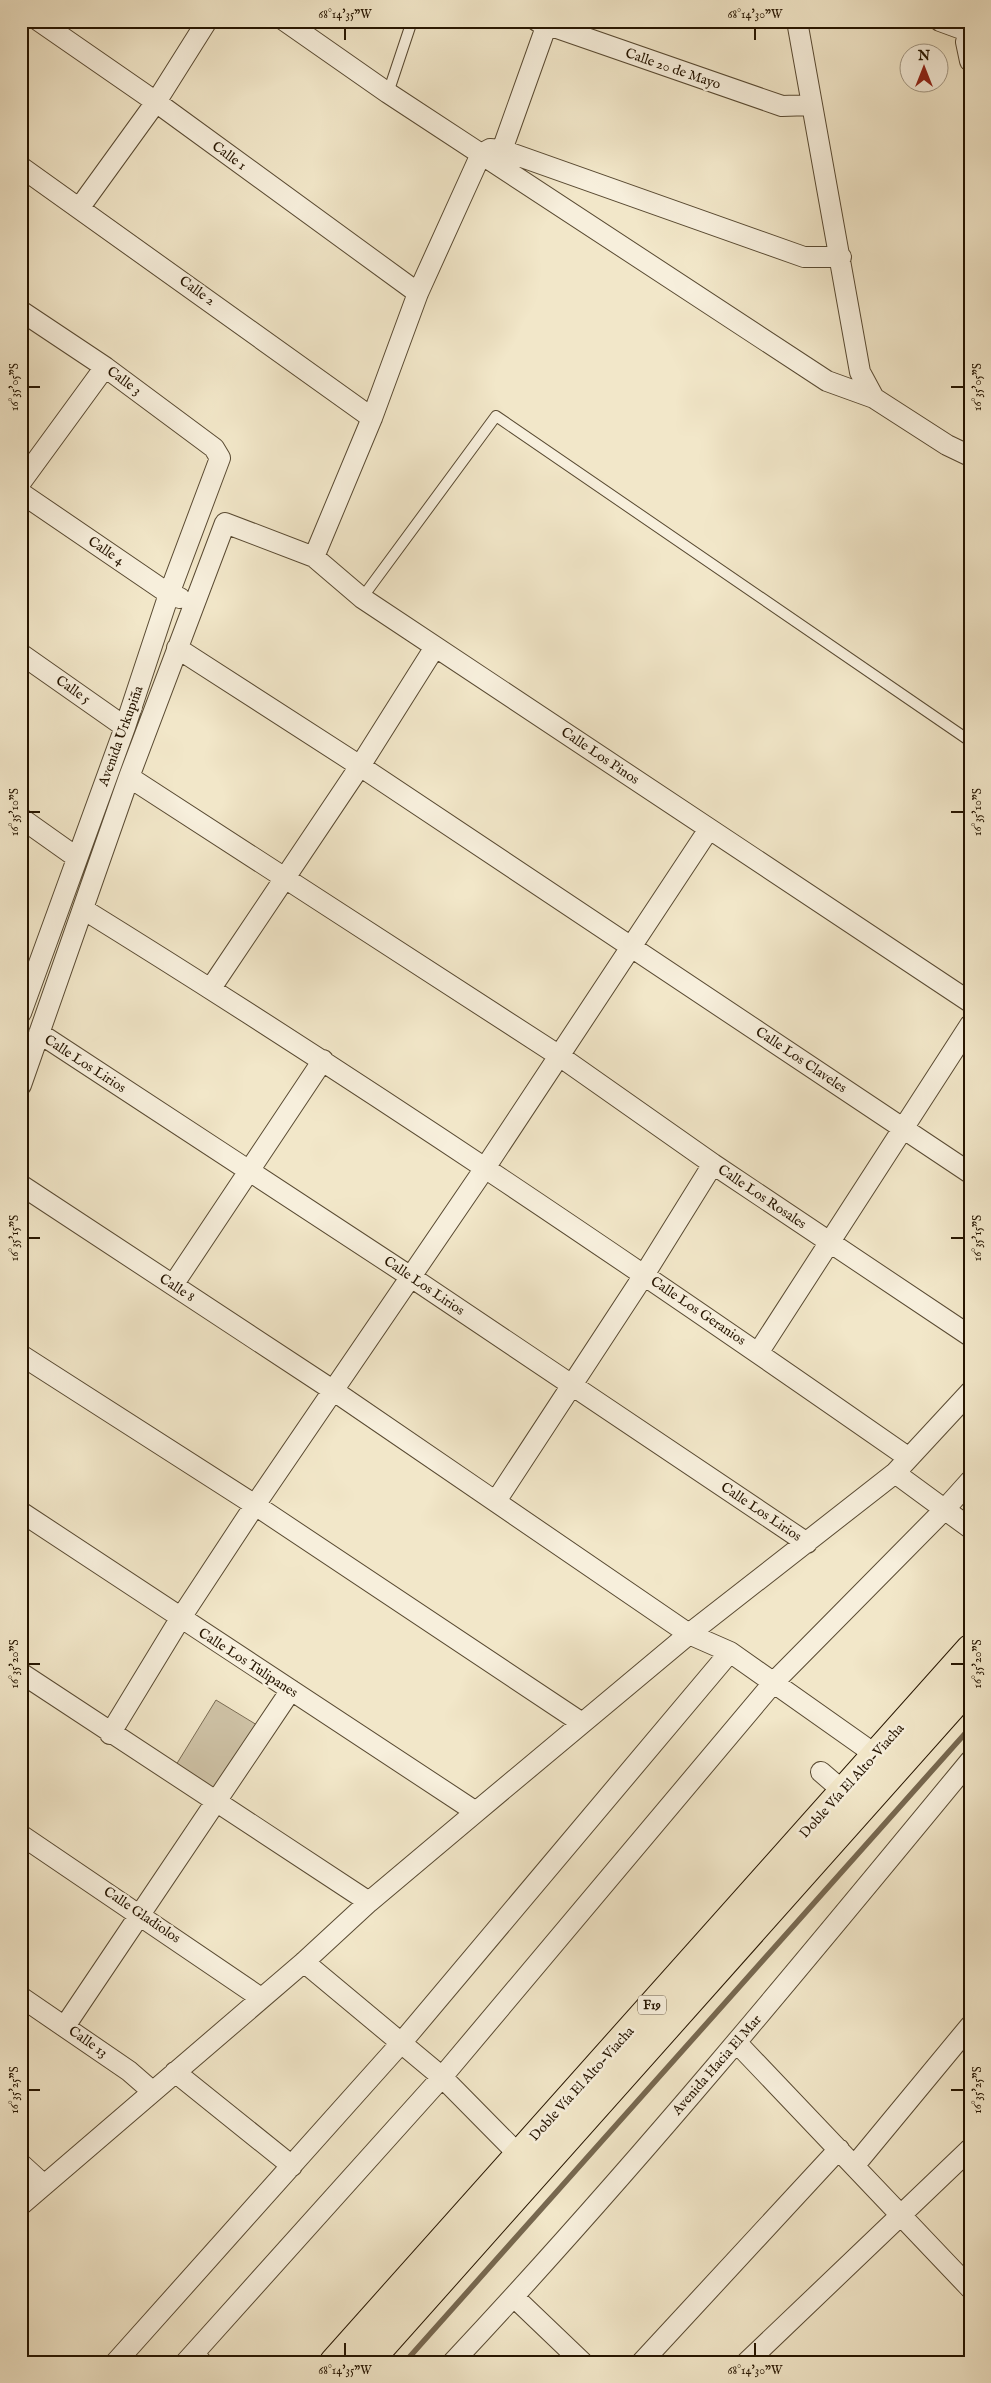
<svg xmlns="http://www.w3.org/2000/svg" width="991" height="2383" font-family="'IM FELL English',serif">
  <style>
    .green { fill: #cfc3a7; stroke: #7a6c54 }
    .lines { fill: none; stroke-linecap: round; stroke-linejoin: round }
    .stream { stroke: #776850; stroke-width: 5.5 }
    .lane-casing { stroke: #594a32; stroke-width: 12 }
    .street-casing { stroke: #594a32; stroke-width: 22 }
    .highway-casing { stroke: #261500; stroke-width: 30 }
    .lane { stroke: #f7efdc; stroke-width: 10 }
    .street { stroke: #f7efdc; stroke-width: 20 }
    .highway { stroke: #f2e7c9; stroke-width: 28 }
    .ticks { fill: none; stroke: #261500; stroke-width: 2 }
    .labels { text-anchor: middle; dominant-baseline: central; stroke-width: 5; stroke-linejoin: round; paint-order: stroke }
    .shield { fill: #f7efdc; stroke: #655642; stroke-width: 1 }
    .shield-label { font-size: 12px; font-weight: bold; fill: #261500 }
    .street-label { font-size: 14px; fill: #261500; stroke: #f7efdc }
    .neatline { fill: none; stroke: #261500; stroke-width: 2 }
    .ticks-label { font-size: 12px; text-anchor: middle; fill: #261500 }
  </style>
  <rect width="100%" height="100%" fill="#f2e7c9"/>
  <filter id="stains"><feTurbulence type="fractalNoise" baseFrequency=".004" numOctaves="4"/><feColorMatrix values="0 0 0 0 .2 0 0 0 0 .09 0 0 0 0 .02 0 0 0 .5 -.17"/></filter>
  <radialGradient id="worn" r=".72"><stop offset=".6" stop-color="#630" stop-opacity="0"/><stop offset="1" stop-color="#630" stop-opacity=".3"/></radialGradient>
  <!-- green -->
  <path class="green" d="M216,1700L257,1725L217,1790L176,1765Z"/>
  <g class="lines">
    <!-- stream -->
    <path class="stream" d="M405,2362L970,1728"/>
    <defs>
      <path id="lane" d="M388,93L412,21
        M362,598L496,416L970,741
        M197,2350L208,2362"/>
      <path id="street" d="M39,21L156,102L418,293
        M285,21L388,93L827,381L874,398
        M537,21L782,106L811,105
        M797,21L860,372L874,398L947,445L970,456
        M940,21L970,32
        M970,29L966,42L970,61
        M502,150L547,24
        M21,167L372,418
        M80,207L156,102L207,21
        M21,311L105,367L214,448L220,458L169,594L125,727L21,1013
        M21,482L105,367
        M21,493L169,594L180,598
        M314,557L372,418L418,293L481,154L490,149L502,150L804,257H841
        M177,648L360,766L970,1173
        M21,654L125,727
        M129,777L558,1055L713,1164L970,1336
        M21,818L76,857
        M83,909C364,1083 638,1269 909,1458
        M211,988L360,766L435,647
        M39,1033L411,1277L807,1543
        M21,1085L129,777L225,523L314,557L362,598L970,1002
        M21,1185L334,1391L670,1621L689,1634L730,1652L876,1755
        M173,1285L323,1060
        M758,1353L970,1025
        M21,1355L255,1505L582,1723
        M895,1473L970,1528
        M496,1501L644,1275L713,1164
        M21,1512L476,1812
        M21,1673L369,1902
        M110,1734L180,1619L255,1505L485,1168L709,829
        M821,1772L843,1791
        M21,1835L261,1998
        M304,1962L442,2077L519,2155
        M21,1997L129,2071L152,2091
        M65,2026L291,1690
        M737,2043L970,2288
        M175,2072L292,2166
        M21,2164L44,2185
        M855,2165L970,2026
        M21,2205L304,1962L369,1902L476,1812L689,1634L895,1473L970,1392
        M514,2297L582,2362
        M116,2362L402,2042L730,1652
        M186,2362L442,2077L774,1682L944,1510L970,1481
        M453,2362C634,2169 802,1965 970,1761
        M642,2362L839,2149
        M747,2362L970,2149"/>
      <path id="highway" d="M334,2362L970,1649
        M368,2362L970,1686"/>
    </defs>
    <!-- lane casing -->
    <use href="#lane" class="lane-casing"/>
    <!-- street casing -->
    <use href="#street" class="street-casing"/>
    <!-- highway casing -->
    <use href="#highway" class="highway-casing"/>
    <!-- lane -->
    <use href="#lane" class="lane"/>
    <!-- street -->
    <use href="#street" class="street"/>
    <!-- highway -->
    <use href="#highway" class="highway"/>
  </g>
  <!-- ticks -->
  <path class="ticks" d="M345,28V40M755,28V40M28,387H40M951,387H964M28,812H40M951,812H964M28,1238H40M951,1238H964M28,1664H40M951,1664H964M28,2090H40M951,2090H964M345,2343V2356M755,2343V2356"/>
  <g class="labels">
    <!-- shield labels -->
    <rect class="shield" x="638" y="1995.5" width="28" height="19" rx="4"/>
    <g class="shield-label">
      <text x="652" y="2005">F19</text>
    </g>
    <!-- street labels -->
    <g class="street-label">
      <text transform="translate(673 69) rotate(19)">Calle 20 de Mayo</text>
      <text transform="translate(229 156) rotate(36)">Calle 1</text>
      <text transform="translate(197 291) rotate(36)">Calle 2</text>
      <text transform="translate(124 381) rotate(36)">Calle 3</text>
      <text transform="translate(106 551) rotate(34)">Calle 4</text>
      <text transform="translate(73 690) rotate(35)">Calle 5</text>
      <text transform="translate(121 736) rotate(-70)">Avenida Urkupiña</text>
      <text transform="translate(600 756) rotate(34)">Calle Los Pinos</text>
      <text transform="translate(801 1060) rotate(34)">Calle Los Claveles</text>
      <text transform="translate(85 1064) rotate(33)">Calle Los Lirios</text>
      <text transform="translate(762 1197) rotate(34)">Calle Los Rosales</text>
      <text transform="translate(424 1286) rotate(34)">Calle Los Lirios</text>
      <text transform="translate(177 1288) rotate(33)">Calle 8</text>
      <text transform="translate(698 1311) rotate(34)">Calle Los Geranios</text>
      <text transform="translate(761 1512) rotate(34)">Calle Los Lirios</text>
      <text transform="translate(248 1663) rotate(33)">Calle Los Tulipanes</text>
      <text transform="translate(852 1781) rotate(-48)">Doble Vía El Alto-Viacha</text>
      <text transform="translate(142 1915) rotate(34)">Calle Gladiolos</text>
      <text transform="translate(88 2042) rotate(35)">Calle 13</text>
      <text transform="translate(717 2065) rotate(-49)">Avenida Hacia El Mar</text>
      <text transform="translate(582 2084) rotate(-48)">Doble Vía El Alto-Viacha</text>
    </g>
  </g>
  <!-- margin -->
  <rect width="991" height="2383" fill="none" stroke="#f2e7c9" stroke-width="55"/>
  <!-- north arrow -->
  <g transform="translate(924 68)"><circle r="24" fill="#f7efdc" stroke="#a39884"/>
  <path d="M0-4L9 19L0 12L-9 19Z" fill="#8f2418"/>
  <text y="-8" font-size="14" font-weight="bold" text-anchor="middle" fill="#261500">N</text>
  </g>
  <rect x="28" y="28" width="936" height="2328" class="neatline"/>
  <g class="ticks-label">
    <text x="345" y="18">68°14'35"W</text>
    <text x="755" y="18">68°14'30"W</text>
    <text transform="translate(14 387) rotate(-90)" y="4">16°35'05"S</text>
    <text transform="translate(977 387) rotate(-90)" y="4">16°35'05"S</text>
    <text transform="translate(14 812) rotate(-90)" y="4">16°35'10"S</text>
    <text transform="translate(977 812) rotate(-90)" y="4">16°35'10"S</text>
    <text transform="translate(14 1238) rotate(-90)" y="4">16°35'15"S</text>
    <text transform="translate(977 1238) rotate(-90)" y="4">16°35'15"S</text>
    <text transform="translate(14 1664) rotate(-90)" y="4">16°35'20"S</text>
    <text transform="translate(977 1664) rotate(-90)" y="4">16°35'20"S</text>
    <text transform="translate(14 2090) rotate(-90)" y="4">16°35'25"S</text>
    <text transform="translate(977 2090) rotate(-90)" y="4">16°35'25"S</text>
    <text x="345" y="2374">68°14'35"W</text>
    <text x="755" y="2374">68°14'30"W</text>
  </g>
  <rect width="100%" height="100%" filter="url(#stains)"/>
  <rect width="100%" height="100%" fill="url(#worn)"/>
</svg>
